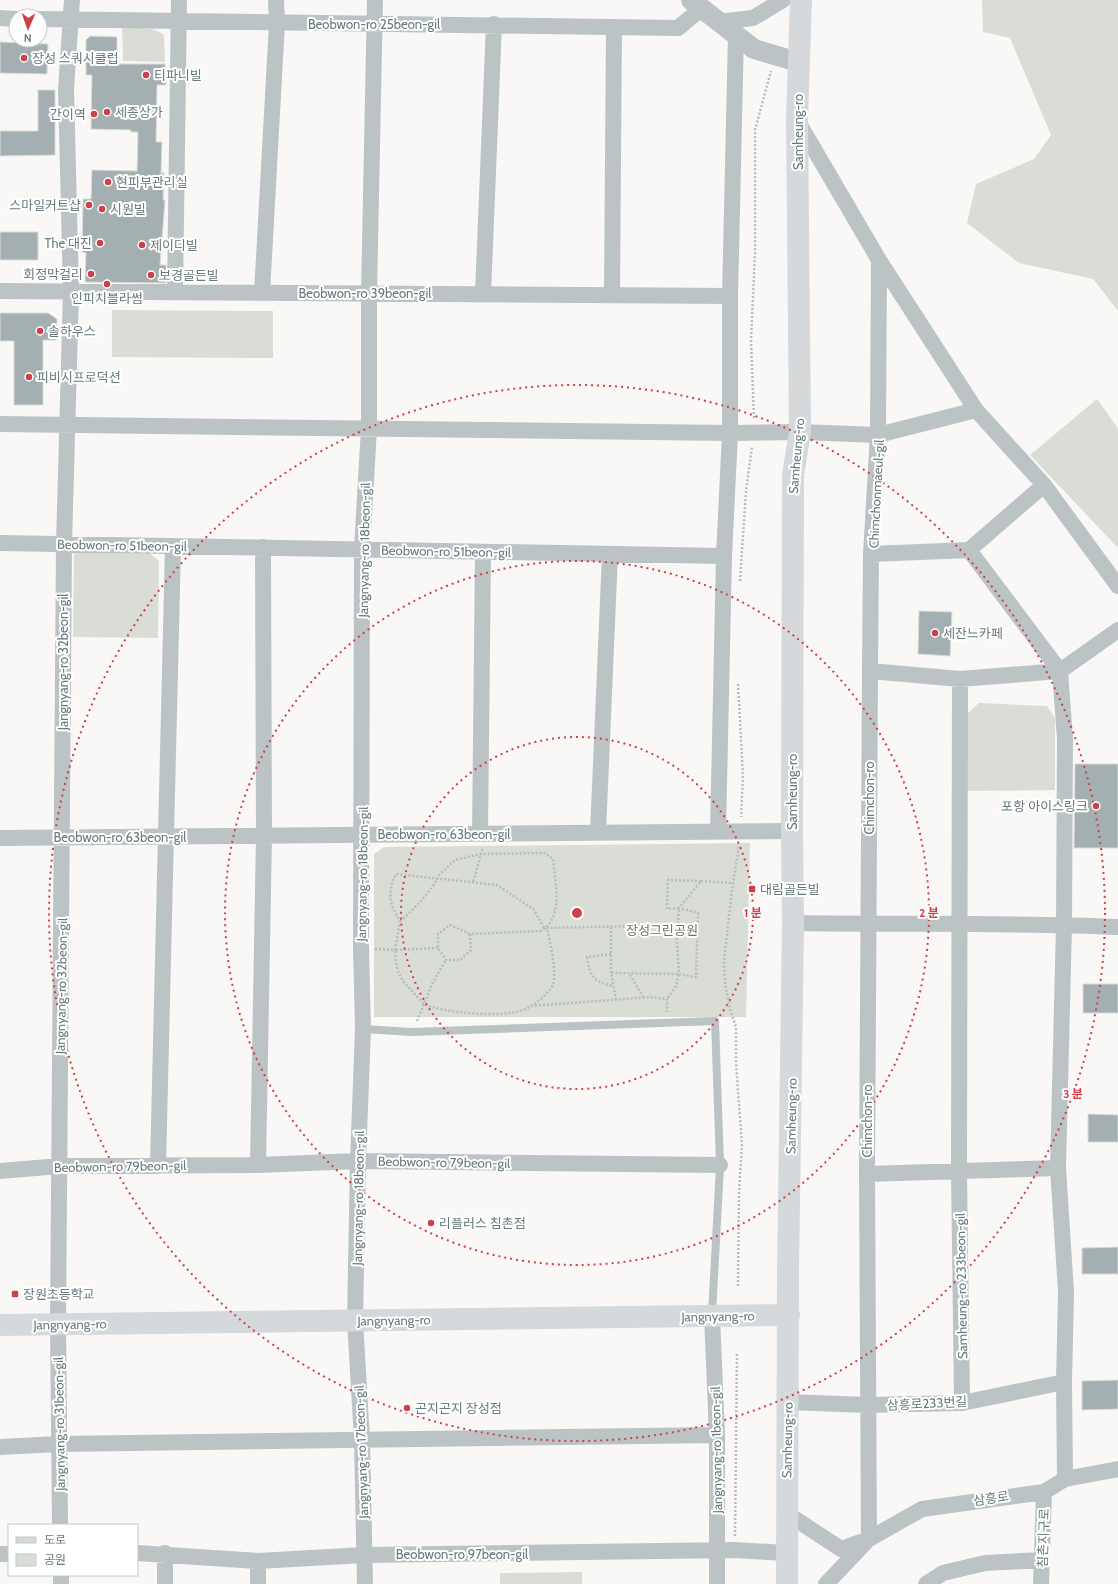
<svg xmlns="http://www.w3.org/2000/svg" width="1118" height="1584" font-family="Cabin,'Noto Sans KR',sans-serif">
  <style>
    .green { fill: #daddd6 }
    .building { fill: #a4afb1; stroke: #dbdad9 }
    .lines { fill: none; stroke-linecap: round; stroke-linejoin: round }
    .path { stroke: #b7bcbd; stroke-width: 2.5; stroke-dasharray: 2 2; stroke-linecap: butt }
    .service { stroke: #bcc3c4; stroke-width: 8 }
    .minor { stroke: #bcc3c4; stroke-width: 16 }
    .tertiary { stroke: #bcc3c4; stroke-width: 20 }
    .secondary { stroke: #d5d9db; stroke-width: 22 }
    .ring { fill: none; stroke: #cd4248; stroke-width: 2; stroke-dasharray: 2 4 }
    .poi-dot { fill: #cd4248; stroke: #fff; stroke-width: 1.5 }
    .labels { text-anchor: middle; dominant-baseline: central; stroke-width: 4; stroke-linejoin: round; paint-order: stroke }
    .street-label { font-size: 13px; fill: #677a7e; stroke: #fff }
    .poi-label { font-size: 13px; fill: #677a7e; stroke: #fff; text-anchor: start }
    .park-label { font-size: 13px; fill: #6d7766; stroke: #fff }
    .centre { fill: #cd4248; stroke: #fff; stroke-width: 2 }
    .ring-label { font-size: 12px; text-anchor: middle; font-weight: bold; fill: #cd4248; stroke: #fff; stroke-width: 4; stroke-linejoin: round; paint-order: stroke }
  </style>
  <rect width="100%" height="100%" fill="#f9f8f7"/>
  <!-- green -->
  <path class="green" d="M982,0H1118V311L1093,279L1019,263L967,223L976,184L1034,159L1051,135L1010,38L983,32Z
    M122,27C136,28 153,26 164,35L165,62L123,61Z
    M112,310L273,311V358L112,357Z
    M1097,399L1118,428V548L1030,455Z
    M79,549L148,552L159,561L158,638L73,637L74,552Z
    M979,703L1047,706L1055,718V790L967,791V714Z
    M750,843L746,1017H374V854L384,847Z
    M582,1572V1584H500V1573Z"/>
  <!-- building -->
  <path class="building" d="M90,36L117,37V64H165L166,85H157L156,142H162L161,173H164L163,200H165L160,265H166V283L85,282L86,253L82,252L83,199H91L92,170L137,171L138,132H131V130L91,129L92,75H86V40Z
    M0,42L48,44L47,74L0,73Z
    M38,90H55V155L0,156V131H38Z
    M0,232H38V260H0Z
    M0,313H48L57,319L56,340H43V405H14V341H0Z
    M919,611L952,612L950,656L918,654Z
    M1075,764H1118V848H1074Z
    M1083,984H1118V1013H1083Z
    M1088,1114L1118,1115V1142H1088Z
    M1118,1247V1274H1082V1248Z
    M1118,1380V1409L1082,1410V1381Z"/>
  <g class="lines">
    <!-- path -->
    <path class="path" d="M754,418L751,341L755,253V130L771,71
      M740,581L746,491L752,447
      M738,684L743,776L741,817
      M701,881L668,880L667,909L679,908L677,940L679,974L696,977L698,913L679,908L701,881L733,883
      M400,921C408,916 437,885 438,876L455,860L481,854L473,883
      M470,934L471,950L460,960H446L438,948V934L450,925L470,934L541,931C564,918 555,881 553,859L545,853L481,854L483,847
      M438,948L395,950C396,972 399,978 414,993C417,996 421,1001 424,1004C443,1013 504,1018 523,1010C532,1007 549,994 553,985C557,971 550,942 547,928L678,925
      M375,949L395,950L400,921C389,904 387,892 396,874L497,885L533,909L545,929
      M611,954L587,957C590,977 594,982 613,986
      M611,973V927
      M630,975L644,998
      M616,1000L611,973L679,974L676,986L667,999
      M531,1006L651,997L667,999V1012
      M417,1021L433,982L446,960
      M738,1286L739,1191L742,1145L736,1063V1027L730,1009L725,983L724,961L732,890L739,846
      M735,1536L737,1353"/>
    <!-- service -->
    <path class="service" d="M363,1029L412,1032L715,1021L720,1165L712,1315"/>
    <!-- minor -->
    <path class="minor" d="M0,18L16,19
      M40,19L678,28L701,9
      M718,22L753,18L783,0
      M797,120L879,260L976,410L1044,485L1118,586
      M0,291L730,296
      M175,292L179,0
      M262,293L277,23L276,0
      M483,294L494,24
      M612,295L614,27
      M0,424L730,433L800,432L878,435L976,410
      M0,543L724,556
      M969,550L1060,671
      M871,554L969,550L1044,485
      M870,671L960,679L1060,671L1118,630
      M1060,671L1065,739L1064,925L1058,1168L1066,1292L1064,1382L1065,1479
      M960,679L959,1170L962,1403
      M718,832L724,556L730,433V296L736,35
      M598,833L610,554
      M480,834L483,552
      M0,838L792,831
      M793,923C902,925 1010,922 1118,927
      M258,1165L264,836L263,547
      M158,1166L173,546
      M0,1171L60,1166L258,1165L358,1161L720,1165
      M867,1174L1058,1168
      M712,1316L717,1435V1584
      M788,1402L867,1405L962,1403L1064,1382
      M0,1447L58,1444L717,1435
      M786,1513L841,1549L869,1539L922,1509L1044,1492L1065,1479L1118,1469
      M60,1525L58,1324L64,544L71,291L66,89L72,0
      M869,1539L867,1174L870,671L871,554L878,435L879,260
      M137,1553L258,1561L364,1555L734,1550L786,1553
      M0,1554H9
      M258,1561V1584
      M61,1575V1584
      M165,1584V1553
      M365,1584L362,1440L355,1320L358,1161L363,1029L361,948L362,549L369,428V293L375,0
      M826,1584L866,1542
      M926,1584L943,1573L985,1563L1042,1560
      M1041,1584L1044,1492"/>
    <!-- tertiary -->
    <path class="tertiary" d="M691,0L754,49L798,62"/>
    <!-- secondary -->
    <path class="secondary" d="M0,1325L789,1315
      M787,1584L788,1273L793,923L792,831L793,475L800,432L797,120L801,0"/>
  </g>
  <!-- distance rings -->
  <g class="ring">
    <circle cx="577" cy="913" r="176"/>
    <circle cx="577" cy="913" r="352"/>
    <circle cx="577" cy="913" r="528"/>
  </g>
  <!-- markers -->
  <g class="poi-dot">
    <circle cx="24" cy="58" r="4"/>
    <circle cx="146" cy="75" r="4"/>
    <circle cx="107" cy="112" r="4"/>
    <circle cx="94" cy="114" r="4"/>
    <circle cx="108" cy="182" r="4"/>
    <circle cx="89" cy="205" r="4"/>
    <circle cx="102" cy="209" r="4"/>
    <circle cx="100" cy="243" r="4"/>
    <circle cx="142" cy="245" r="4"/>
    <circle cx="91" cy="274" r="4"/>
    <circle cx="151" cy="275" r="4"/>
    <circle cx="107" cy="284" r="4"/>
    <circle cx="40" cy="331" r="4"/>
    <circle cx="29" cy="377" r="4"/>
    <circle cx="935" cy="633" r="4"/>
    <circle cx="1096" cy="806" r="4"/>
    <rect x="748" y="885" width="8" height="8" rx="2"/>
    <circle cx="431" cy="1223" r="4"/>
    <rect x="11" y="1290" width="8" height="8" rx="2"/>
    <circle cx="407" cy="1408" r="4"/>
  </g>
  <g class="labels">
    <!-- street labels -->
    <g class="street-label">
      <text x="374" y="24">Beobwon-ro 25beon-gil</text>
      <text transform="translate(798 132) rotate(-90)">Samheung-ro</text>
      <text x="365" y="293">Beobwon-ro 39beon-gil</text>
      <text transform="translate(796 456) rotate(-85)">Samheung-ro</text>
      <text transform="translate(876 494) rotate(-87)">Chimchonmaeul-gil</text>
      <text transform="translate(122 545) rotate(1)">Beobwon-ro 51beon-gil</text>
      <text transform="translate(364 550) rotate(-89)">Jangnyang-ro 18beon-gil</text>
      <text transform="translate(446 551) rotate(1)">Beobwon-ro 51beon-gil</text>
      <text transform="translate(63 662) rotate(-90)">Jangnyang-ro 32beon-gil</text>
      <text transform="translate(792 792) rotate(-90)">Samheung-ro</text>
      <text transform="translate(869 798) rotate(-90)">Chimchon-ro</text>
      <text x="444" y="834">Beobwon-ro 63beon-gil</text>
      <text x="120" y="837">Beobwon-ro 63beon-gil</text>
      <text transform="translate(362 874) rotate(-89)">Jangnyang-ro 18beon-gil</text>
      <text transform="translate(61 986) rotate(-89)">Jangnyang-ro 32beon-gil</text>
      <text transform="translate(791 1116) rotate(-89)">Samheung-ro</text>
      <text transform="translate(867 1121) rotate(-90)">Chimchon-ro</text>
      <text transform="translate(444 1162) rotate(1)">Beobwon-ro 79beon-gil</text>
      <text transform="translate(120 1166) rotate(-1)">Beobwon-ro 79beon-gil</text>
      <text transform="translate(358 1198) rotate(-89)">Jangnyang-ro 18beon-gil</text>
      <text transform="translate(961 1286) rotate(-91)">Samheung-ro 233beon-gil</text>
      <text transform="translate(718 1316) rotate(-1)">Jangnyang-ro</text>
      <text transform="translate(394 1320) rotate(-1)">Jangnyang-ro</text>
      <text transform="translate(70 1324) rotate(-1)">Jangnyang-ro</text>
      <text transform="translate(927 1403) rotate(-3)">삼흥로233번길</text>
      <text transform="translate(59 1424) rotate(-91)">Jangnyang-ro 31beon-gil</text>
      <text transform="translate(787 1440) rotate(-89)">Samheung-ro</text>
      <text transform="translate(716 1450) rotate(-91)">Jangnyang-ro 1beon-gil</text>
      <text transform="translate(361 1452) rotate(-92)">Jangnyang-ro 17beon-gil</text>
      <text transform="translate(991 1498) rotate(-8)">삼흥로</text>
      <text transform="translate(1043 1538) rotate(-88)">침촌지구로</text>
      <text x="462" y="1554">Beobwon-ro 97beon-gil</text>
    </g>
    <!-- poi labels -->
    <g class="poi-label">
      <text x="32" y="58">장성 스쿼시클럽</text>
      <text x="154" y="75">티파니빌</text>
      <text x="115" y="112">세종상가</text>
      <text x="86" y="114" text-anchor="end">간이역</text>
      <text x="116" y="182">현피부관리실</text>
      <text x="81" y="205" text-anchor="end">스마일커트샵</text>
      <text x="110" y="209">시원빌</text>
      <text x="92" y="243" text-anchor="end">The 대진</text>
      <text x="150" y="245">제이디빌</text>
      <text x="83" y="274" text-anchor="end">회정막걸리</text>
      <text x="159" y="275">보경골든빌</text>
      <text x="107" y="298" text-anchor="middle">인피치블라썸</text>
      <text x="48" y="331">솔하우스</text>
      <text x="37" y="377">피비시프로덕션</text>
      <text x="943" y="633">세잔느카페</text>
      <text x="1088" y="806" text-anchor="end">포항 아이스링크</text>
      <text x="760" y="889">대림골든빌</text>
      <text x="439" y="1223">리플러스 침촌점</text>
      <text x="23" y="1294">장원초등학교</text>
      <text x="415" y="1408">곤지곤지 장성점</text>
    </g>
    <!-- park labels -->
    <g class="park-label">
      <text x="662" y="930">장성그린공원</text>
    </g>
  </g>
  <circle cx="577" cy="913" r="6" class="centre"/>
  <g class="ring-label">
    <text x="753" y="917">1 분</text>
    <text x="929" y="917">2 분</text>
    <text x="1073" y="1098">3 분</text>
  </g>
  <!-- legend -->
  <rect x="8" y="1524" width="130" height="52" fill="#ffffff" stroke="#c2cacb"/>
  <rect x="16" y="1537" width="20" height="6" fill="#d5d9db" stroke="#c2cacb"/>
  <text x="44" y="1544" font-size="12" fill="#677a7e">도로</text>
  <rect x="16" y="1554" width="20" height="12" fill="#daddd6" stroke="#c2cacb"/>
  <text x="44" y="1564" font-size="12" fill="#677a7e">공원</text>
  <!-- north arrow -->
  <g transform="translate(28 28) rotate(182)"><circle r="19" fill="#ffffff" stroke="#c2cacb"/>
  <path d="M0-3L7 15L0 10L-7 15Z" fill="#cd4248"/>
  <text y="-6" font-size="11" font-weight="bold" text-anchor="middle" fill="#677a7e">N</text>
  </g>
</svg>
